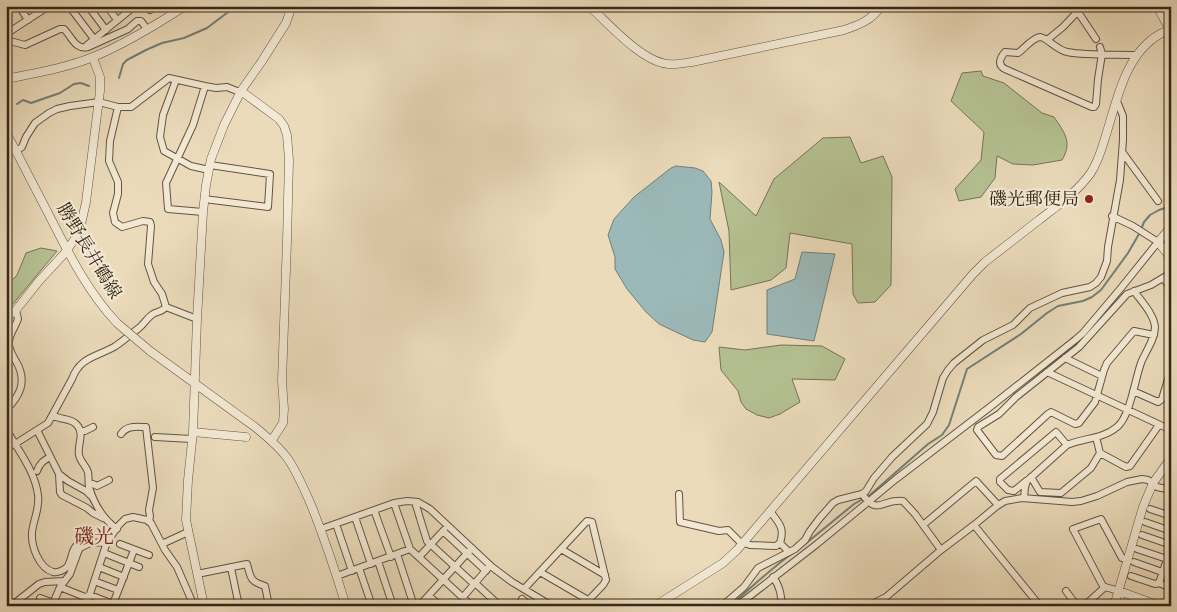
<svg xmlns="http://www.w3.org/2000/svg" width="1177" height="612" font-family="'IM FELL French Canon','Noto Serif JP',serif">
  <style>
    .green { fill: #b5c192; stroke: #767454 }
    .water { fill: #9bb9b9; stroke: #737f78 }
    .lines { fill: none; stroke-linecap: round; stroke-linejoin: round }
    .stream { stroke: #737f78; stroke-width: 2 }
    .minor-casing { stroke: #635440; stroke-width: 8 }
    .tertiary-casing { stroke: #635440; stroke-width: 9 }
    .minor { stroke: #f2e8d3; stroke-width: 6 }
    .tertiary { stroke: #f2e8d3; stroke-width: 8 }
    .tertiary-bridge-casing { stroke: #635440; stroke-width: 9; stroke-linecap: butt }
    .tertiary-bridge { stroke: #f2e8d3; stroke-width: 8 }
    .poi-dot { fill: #8f2418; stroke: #f2e8d3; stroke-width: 2 }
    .labels { text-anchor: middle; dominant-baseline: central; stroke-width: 4.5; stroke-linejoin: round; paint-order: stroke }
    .poi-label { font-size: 18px; fill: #362717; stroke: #f2e8d3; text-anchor: end }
    .street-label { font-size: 18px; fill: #362717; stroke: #f2e8d3 }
    .quarter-label { font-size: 20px; fill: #7a1f14; stroke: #f2e8d3 }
  </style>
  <rect width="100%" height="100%" fill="#ebdbbb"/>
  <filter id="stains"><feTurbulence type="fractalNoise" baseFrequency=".004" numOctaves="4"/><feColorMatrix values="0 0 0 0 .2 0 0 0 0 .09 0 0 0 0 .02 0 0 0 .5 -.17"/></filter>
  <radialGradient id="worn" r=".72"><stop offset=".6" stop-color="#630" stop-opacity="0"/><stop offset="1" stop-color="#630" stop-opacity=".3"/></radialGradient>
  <!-- green -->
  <path class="green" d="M981,71L983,76L1004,83L1042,113L1054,117C1064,132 1073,142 1062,160L1033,165L1013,164L997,156L995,178L981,197L959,201L955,189L981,160L984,132L951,101L962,73Z
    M850,137L861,163L883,156L892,177L891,285L875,302L858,303L853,294L852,244L790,233L786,268L771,280L731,290L729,231L719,182L756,216L774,179L823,138Z
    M41,248L57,251L12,305L6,308V286L17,275L26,253Z
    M781,345L822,346L845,359L835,380L792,379L800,402L780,414L769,418L757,415L746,409L741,402L738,391L721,370L719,347L745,350Z"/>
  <!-- water -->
  <path class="water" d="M676,166L695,168L703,171L711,181L712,192L710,219L721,240L724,252L712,332L705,342L693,340L659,324L646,312L627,289L615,269V257L608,235L614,219L634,197L671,168Z
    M802,252L835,254L814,341L767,334V290L795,279Z"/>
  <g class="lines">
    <!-- stream -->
    <path class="stream" d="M119,78L123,64L127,60L146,50L162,43L184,38L207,28L236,6
      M17,104L23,100L31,103L60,93L74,84L81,83L89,86
      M799,549L854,504L870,495L928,444L942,435L949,425L967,369L1021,334L1047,313L1058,306L1083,301L1092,297L1101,290L1128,253L1139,234L1144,222L1150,215L1159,210L1171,206
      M730,606C751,588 770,569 793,553"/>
    <defs>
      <path id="minor" d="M19,6L28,20
        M69,6L94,39
        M88,6L106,30
        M107,6L117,20
        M147,6L150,10L155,6
        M1078,12L1096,39
        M6,34L46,8V6
        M6,40L25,45L60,29H64C72,37 75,50 88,47L128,29L137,21H141L147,29
        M1047,40L1063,27L1083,6
        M87,45L135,6
        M1100,47L1102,54L1098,79L1096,104L1094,107H1092L1005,69C997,65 1000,58 1005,52L1018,53C1024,49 1032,38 1040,37C1046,37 1057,50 1067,52C1089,56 1115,54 1137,55
        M176,80L163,115L160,137L164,151L191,166L209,170
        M118,107L110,141L109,161L118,182V194L113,213L115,222L122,227L143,221L150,222L151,226L148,264L154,282L162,294L166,307
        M16,151L22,147L26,137L35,123L49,113L57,109L70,106L99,102L118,107H131L169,78L205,86L216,88L227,87L237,91H241
        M1123,153L1158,201
        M204,199L268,207L270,174L210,165
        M203,212L168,209L166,183L193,125L205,86
        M1163,278L1171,289
        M166,307L197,319
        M1154,335L1134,331L1107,363L1104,370L1095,402L1079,423L1075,424L1051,412L1048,414L1002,456L996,455L977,430L978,427L999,414L1016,397L1079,347L1127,294L1151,285L1171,273
        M1065,358L1102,376
        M1047,372L1171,430
        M1133,391L1158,402L1162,399L1171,369
        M6,410C20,396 27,382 17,363C14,358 10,352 9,345C8,335 15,328 18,319L16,310
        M53,415C61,421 70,417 77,425C85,434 77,445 79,455C80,461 86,466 88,472C89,477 88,482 89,487C94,504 103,519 117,529
        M6,429C18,450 35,471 38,495C40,509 33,520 32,533C31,546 39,568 53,572C58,573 64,570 67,567C72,561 71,551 76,546L80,548
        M37,430L59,474L68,481L86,491L91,496
        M80,431H85L93,427
        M121,434C127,425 136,427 146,427L153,488L149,510L150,516L149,522
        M155,437L192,439
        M6,447L15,444L48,423L72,379C80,357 96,357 114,347C122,342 131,334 139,328C144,324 147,318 153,314C158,311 162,312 166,307
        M1100,453L1126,467L1130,466L1159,425
        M37,471C40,463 43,461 50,457
        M59,474L60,492L62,495L87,508L93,513L103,518
        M1031,477L1040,492L1061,493L1091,468L1100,453L1096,437
        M1026,481L1014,491L1008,490L1000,482V479L1056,432L1067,445
        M93,484L97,486L109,480
        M679,494L680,522L719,531L728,530L739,541L750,545L776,546L780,543L789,552
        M862,494C879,517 881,498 903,501L915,514L941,550
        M1024,498L1025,487L1027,481L1067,445C1083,438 1103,439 1117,427C1130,417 1135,379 1141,363C1145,352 1155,340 1155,327C1154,314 1141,301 1134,291
        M415,502L427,541L474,584
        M394,503L410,549L472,606
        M1150,509L1171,516
        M374,510L391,557
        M770,511C779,523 785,528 780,543
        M355,517L371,564
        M1145,522L1171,531
        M336,524L352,571
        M923,525L976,481L998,505
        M974,525L1040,606
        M321,529L394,503L407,501L418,502L430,509L492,567L512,582L552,606
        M443,531L486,571
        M1142,535L1171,545
        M120,544L149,555
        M162,544L188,532
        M1171,548L1159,583L1171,588
        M561,549L605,575
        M1137,549L1167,559
        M104,553L139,567
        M397,554L414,606
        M419,557L444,530
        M378,561L393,606
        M1134,562L1162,572
        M99,567L124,577
        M231,568L239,606
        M359,568L372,606
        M540,572L588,600
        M197,574L247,564C251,579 250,581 265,586L269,606
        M337,576L410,549
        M1131,576L1155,584L1159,583
        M773,577C780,586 781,595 782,606
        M94,581L118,590
        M475,583L500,606
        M1104,588L1073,529L1101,519L1122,558L1128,560
        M524,589L587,521L592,522L606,580L603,585L583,606
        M1066,591L1077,606
        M429,596L440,606
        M463,597L488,568
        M40,598L54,603
        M522,599L530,606
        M113,604L134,550
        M11,606L39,584L45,582L64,581
        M52,606L60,587
        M86,606L107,542
        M112,606L113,604L90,595L85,597L60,587L70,574L78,552L80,548L90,543L107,542L119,525L125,519L133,517L147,520L151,523L165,550L177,567L194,606
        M142,606L143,604H146L148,606
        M419,606L472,548
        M722,606L744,587L758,568L795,549L805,540L810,531L819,519L833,503L838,500L862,494L866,491L874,478L892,457L927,424L933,412L943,378L948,370L954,363L983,340L1013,325L1030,308L1062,293L1090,287L1096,283L1101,277L1107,261L1108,247L1120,180L1123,140V116L1117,101
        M737,606L817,544L896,479L990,407L1075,340L1083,333L1121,288L1158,242L1133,226L1112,216
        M868,606L886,597L941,550L974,525L997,506L1005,501L1022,498L1072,502L1081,501L1097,496L1127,482L1142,479L1148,480L1153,483L1157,487L1171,490
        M1084,606L1105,587L1119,591"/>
      <path id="tertiary" d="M589,6C609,24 642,62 668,64C676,65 684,63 692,62L844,30C859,25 872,20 881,6
        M1157,6L1171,32
        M6,79C35,73 66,68 93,57C125,44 156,25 185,6
        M241,91L279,119L284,126L287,135L289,160L287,241L282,381L284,409L283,423L272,440
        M6,132C20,159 34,186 48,213C68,252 87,291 117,323
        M1171,227L1158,242L1171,258
        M6,318L16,310L39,281L64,254L74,240L82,220L86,202L100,91V77L93,58
        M150,351L255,427C267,437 279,446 288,459C298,474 305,491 312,507C325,540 336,573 346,606
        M193,432L246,437
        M1119,591L1160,606
        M204,606L186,520L188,480L193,432L197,319L203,212L206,185L211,159L224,125L241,91L262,61L286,23L292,6
        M655,606L723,563L737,550L973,274L985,262C1003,248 1021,234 1039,220C1057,206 1076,193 1090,174C1098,163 1102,148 1106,135C1117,100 1125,54 1160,34C1164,32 1167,31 1171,29
        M1114,606L1143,507L1153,483L1171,458"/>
    </defs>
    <!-- minor casing -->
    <use href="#minor" class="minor-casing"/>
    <!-- tertiary casing -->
    <use href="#tertiary" class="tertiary-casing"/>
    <!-- minor -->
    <use href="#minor" class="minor"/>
    <!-- tertiary -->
    <use href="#tertiary" class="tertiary"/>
    <defs>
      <path id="tertiary-bridge" d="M117,323L150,351"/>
    </defs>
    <!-- tertiary-bridge casing -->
    <use href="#tertiary-bridge" class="tertiary-bridge-casing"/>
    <!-- tertiary-bridge -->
    <use href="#tertiary-bridge" class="tertiary-bridge"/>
  </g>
  <!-- markers -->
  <circle class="poi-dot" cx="1089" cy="199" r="5"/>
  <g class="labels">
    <!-- poi labels -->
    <g class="poi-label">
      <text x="1079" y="199">磯光郵便局</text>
    </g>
    <!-- street labels -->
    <g class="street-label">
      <text transform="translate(89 251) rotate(59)">勝野長井鶴線</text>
    </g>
    <!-- quarter labels -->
    <g class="quarter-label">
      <text x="94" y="536">磯光</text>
    </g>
  </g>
  <!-- margin -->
  <rect width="1177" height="612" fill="none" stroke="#ebdbbb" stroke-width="25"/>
  <rect x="8" y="8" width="1162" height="597" fill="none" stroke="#362717" stroke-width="2.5"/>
  <rect x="12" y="12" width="1152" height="587" fill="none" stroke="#362717"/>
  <rect width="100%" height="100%" filter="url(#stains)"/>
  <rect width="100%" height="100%" fill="url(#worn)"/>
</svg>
